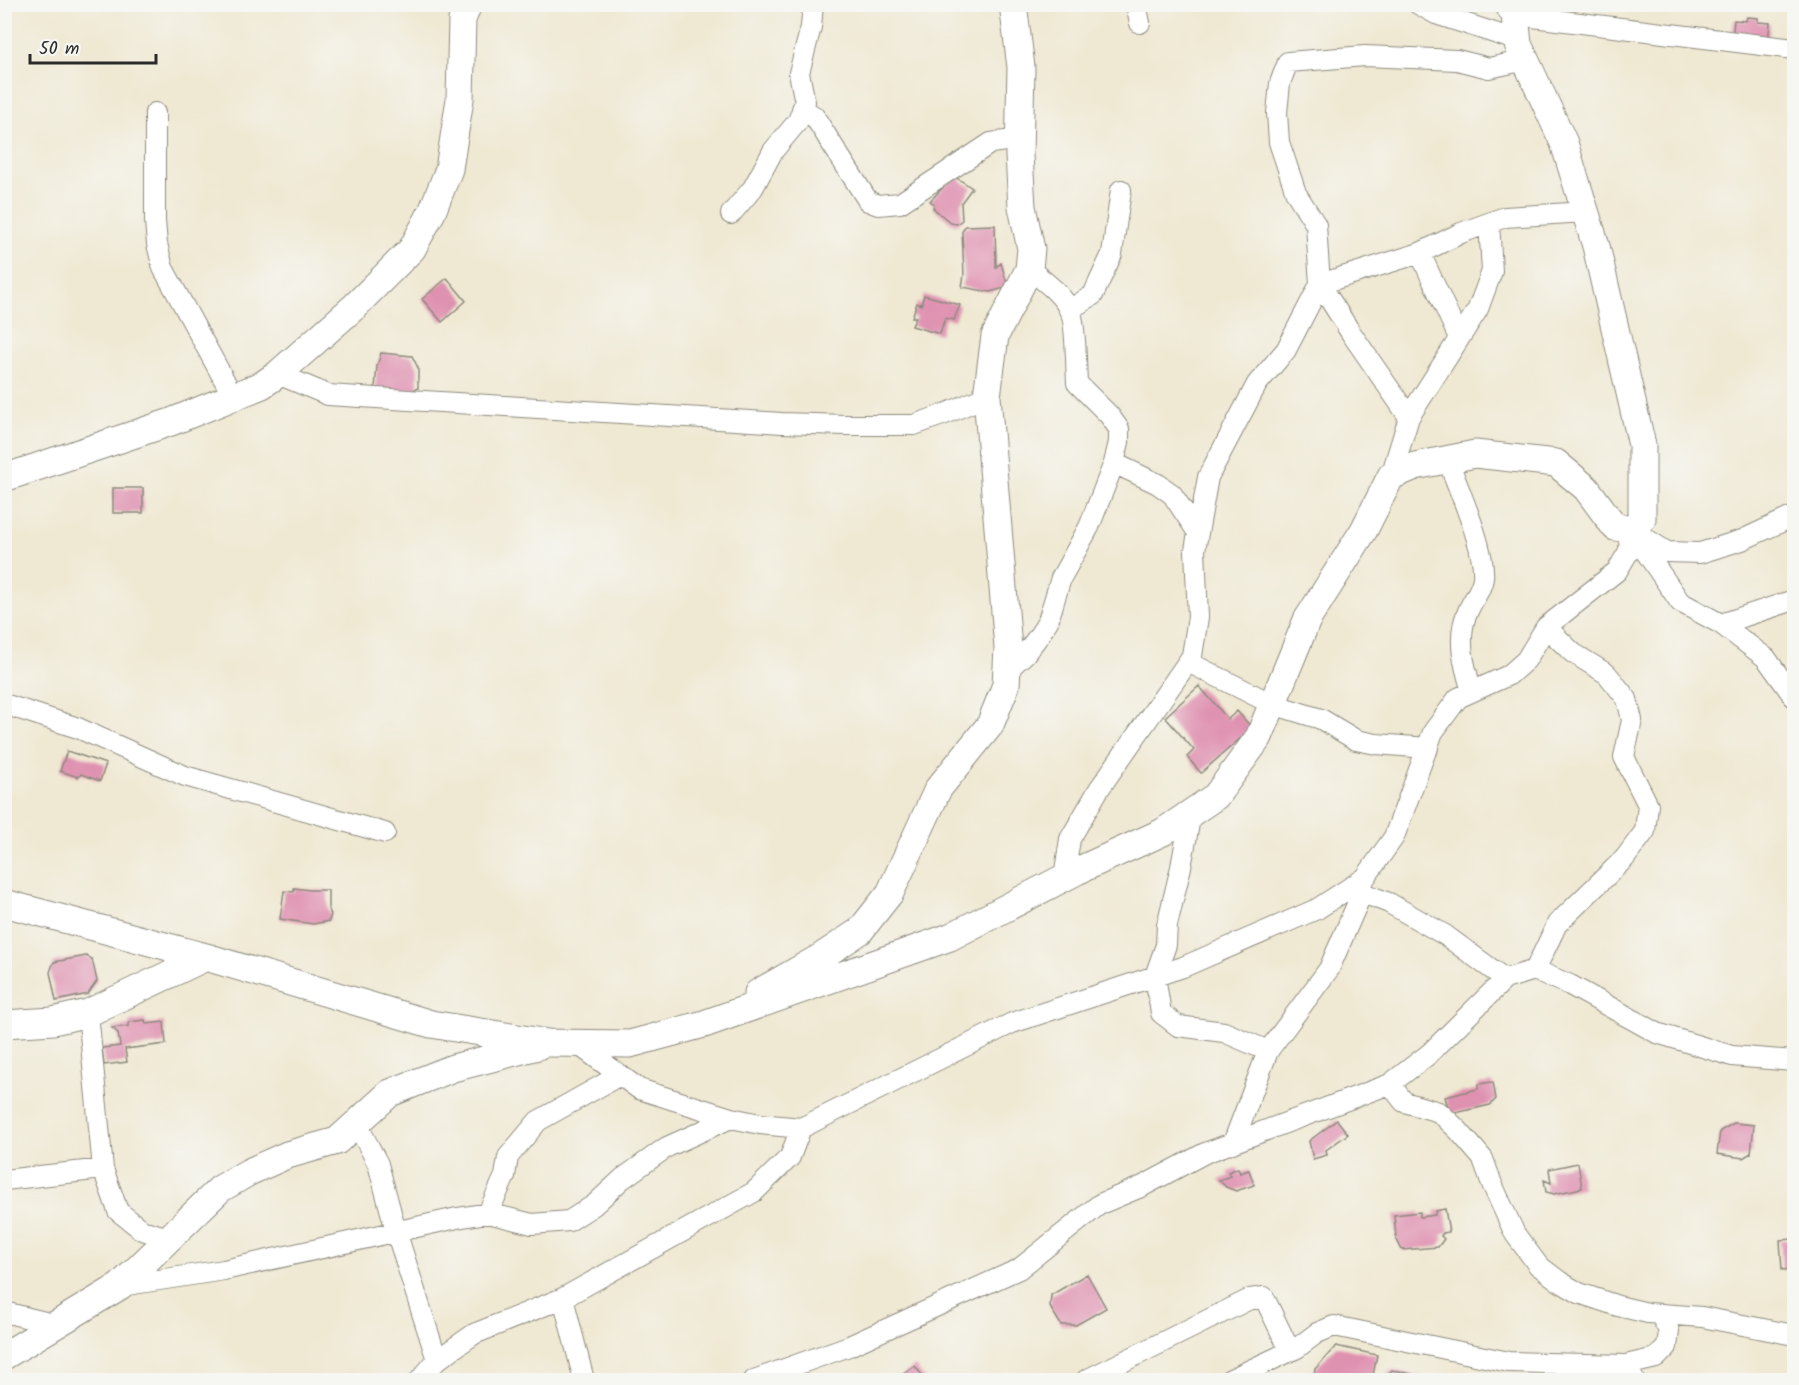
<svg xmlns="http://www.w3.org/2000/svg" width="1799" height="1385" font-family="Kalam,sans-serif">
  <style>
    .building { fill: #df91b0 }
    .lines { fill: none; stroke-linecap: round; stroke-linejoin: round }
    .street-casing { stroke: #8d8a7e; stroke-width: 22 }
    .secondary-casing { stroke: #8d8a7e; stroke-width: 29 }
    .street { stroke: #fff; stroke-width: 20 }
    .secondary { stroke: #fff; stroke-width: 27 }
  </style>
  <rect width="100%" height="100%" fill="#f6f6f2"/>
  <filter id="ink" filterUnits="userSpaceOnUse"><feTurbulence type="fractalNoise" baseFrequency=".0167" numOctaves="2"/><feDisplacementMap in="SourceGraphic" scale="12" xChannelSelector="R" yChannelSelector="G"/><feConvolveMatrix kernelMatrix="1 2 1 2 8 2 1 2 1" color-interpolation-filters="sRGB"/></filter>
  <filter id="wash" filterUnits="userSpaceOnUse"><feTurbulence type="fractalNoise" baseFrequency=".008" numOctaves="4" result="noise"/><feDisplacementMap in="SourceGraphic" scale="24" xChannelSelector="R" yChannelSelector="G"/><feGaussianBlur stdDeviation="1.35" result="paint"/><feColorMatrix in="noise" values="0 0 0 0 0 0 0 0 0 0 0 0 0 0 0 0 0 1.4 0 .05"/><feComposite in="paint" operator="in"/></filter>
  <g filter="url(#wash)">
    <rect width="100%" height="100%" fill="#efe8d2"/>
    <g id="blocks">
      <!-- building -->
      <path class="building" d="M1747,17L1758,18V22L1770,23L1768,44L1732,41L1734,20L1746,21Z
        M954,176L972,188L961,203L962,220L957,224L951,223L933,208L934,204L930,201Z
        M995,225L996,267L1001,263L1008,287L990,292L962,287L964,275L962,232L965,226Z
        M447,278L466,301L442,322L422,299Z
        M924,295L960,305L954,320L945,318L940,334L912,326L916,317H912L917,303L921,305Z
        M381,353L412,356L418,368V388L398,396L379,393V388H375L377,366Z
        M113,488H143V513H113Z
        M1199,686L1228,719L1237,711L1252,728L1201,773L1187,757L1194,750L1165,717Z
        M67,751L106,764L100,781L81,774L78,777L60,771Z
        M294,888L310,890H328V909L331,914L329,921L313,924L280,919L284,891L294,892Z
        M86,956L92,959L97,981L88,994L56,1001L50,972L54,962Z
        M145,1020L146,1024L164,1022L166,1044L125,1049L127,1062L104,1065L102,1048L120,1046L118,1033L112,1028L129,1026V1022Z
        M1493,1082L1496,1099L1490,1105L1450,1114L1445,1097L1478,1089V1084Z
        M1337,1120L1348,1134L1326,1150L1327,1155L1313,1159L1309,1141Z
        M1734,1123L1754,1125L1751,1153L1743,1158L1717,1154L1720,1131Z
        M1578,1163L1582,1188L1554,1194L1546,1192L1544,1180L1551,1183L1549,1169Z
        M1238,1168L1240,1173L1249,1170L1254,1185L1236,1191L1226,1187L1219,1180L1230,1176L1228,1172Z
        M1445,1209L1449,1232L1443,1233L1441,1236L1444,1239L1438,1247L1402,1250L1396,1238L1394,1215L1420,1212V1217L1435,1215V1211Z
        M1794,1239V1269L1782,1270L1780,1240Z
        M1087,1274L1106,1308L1076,1325H1061L1050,1307L1051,1295Z
        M1336,1346L1377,1355L1372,1380H1313L1315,1369Z
        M915,1366L926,1380H895Z
        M1392,1370L1421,1376L1420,1380H1382Z"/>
    </g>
  </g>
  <g filter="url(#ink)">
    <use href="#blocks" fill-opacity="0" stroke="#8d8a7e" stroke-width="1.5"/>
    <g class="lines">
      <defs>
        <path id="street" d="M1136,4L1140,23
          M1418,4L1436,14L1516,40
          M1515,15L1794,49
          M802,109L814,116L868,201L878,205L900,203L991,143L1020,139
          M155,113V221L157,244L163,268L233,396
          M731,214L753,188L773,151L798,121L805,102L799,73L811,27L813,4
          M1420,253L1459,338
          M1069,310L1093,295L1112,254L1121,190
          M278,374L328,395L782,423L845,425H914L945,414L987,396
          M1409,417L1351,333L1320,284L1316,225L1296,193L1279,142L1277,113L1280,83L1288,62L1365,56L1457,60L1489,68L1526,60
          M1448,460C1458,489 1486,549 1483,578C1481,591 1473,599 1468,611C1456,636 1464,666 1472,691
          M1114,463L1158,484L1172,494L1198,533
          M1391,476L1409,417L1478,309L1492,271L1489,223
          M1630,529L1680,602L1721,624L1766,658L1794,697
          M1637,533L1667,552L1700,553L1742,540L1794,516
          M1721,624L1794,600
          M1188,662L1272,704L1321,719L1356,740L1376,744L1428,748
          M1007,670L1025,654L1038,637L1048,621L1061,578L1089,527L1114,463L1119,442V429L1109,415L1077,383C1076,367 1076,325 1071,313C1063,294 1044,281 1029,269
          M4,704L78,728L185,776L385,833
          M1191,813L1181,867L1167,925L1166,945L1155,976L1161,1013L1178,1026L1224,1032L1268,1051
          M1064,877L1070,839L1099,789L1192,656L1198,617L1195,550L1208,477L1257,384L1286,350L1320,284L1420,253L1461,233L1505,217L1586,212
          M1350,888L1389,903L1445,935L1505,979
          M1535,970L1557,924L1625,858L1645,831L1648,805L1624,757L1632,720L1627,699L1607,674L1573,653L1546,627
          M88,1013L103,1169L118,1211L142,1230L169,1238
          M576,1043L639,1089L731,1118L760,1124L801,1128
          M1390,1084L1404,1102L1439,1112L1458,1130L1483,1159L1492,1184L1515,1234L1538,1265L1559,1281L1579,1293L1618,1306L1648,1313L1702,1317L1794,1335
          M357,1124L378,1164L396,1231L437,1360
          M1233,1143L1268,1051L1329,969L1362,893
          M4,1180L103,1169
          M488,1213L505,1176L508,1157L538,1121L620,1075
          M120,1286L224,1270L457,1218L488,1213L532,1224L569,1221L594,1205L622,1179L667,1147L731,1118
          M563,1298L584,1380
          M4,1312L57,1325
          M1626,1365L1634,1380
          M420,1380L437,1360L474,1334L563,1298L754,1192L790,1157L801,1128L1012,1023L1183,967L1317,909L1365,878L1394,837L1433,732L1458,698L1509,675L1526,660L1546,627L1617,571L1629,551L1630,529
          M754,1380L849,1346L1019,1269L1100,1204L1143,1186L1205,1153L1390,1084L1429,1054L1505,979L1535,970L1570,985L1657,1033L1732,1056L1794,1061
          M1086,1380L1250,1299L1264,1297L1290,1351
          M1229,1380L1297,1348L1317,1333L1334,1326L1509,1362L1626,1365L1656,1358L1667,1347L1669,1331L1660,1314"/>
        <path id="secondary" d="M4,478L171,422L262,385L278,374L354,307L412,249L432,212L449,169L460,99L462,20L468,4
          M4,903L206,957L431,1024L548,1043L630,1044L704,1024L950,937L1077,871L1163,832L1216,796L1259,737L1307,620L1364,530L1391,476L1415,466L1475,454L1556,463L1586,488L1615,527L1630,529L1642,519V445L1596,246L1564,143L1518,44L1515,15L1508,4
          M758,993L821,957L860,931L890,893L938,789L990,725L1006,685L1008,648L987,396L995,336L1029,269L1031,249L1022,207L1019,155L1021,67L1013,4
          M4,1024L53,1021L88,1013L206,957
          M4,1356L120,1286L220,1189L249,1172L287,1155L337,1141L390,1093L453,1068L538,1046"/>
      </defs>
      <!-- street casing -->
      <use href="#street" class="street-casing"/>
      <!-- secondary casing -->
      <use href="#secondary" class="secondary-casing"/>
      <!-- street -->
      <use href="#street" class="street"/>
      <!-- secondary -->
      <use href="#secondary" class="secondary"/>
    </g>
  </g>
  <!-- margin -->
  <rect width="1799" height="1385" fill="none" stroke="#f6f6f2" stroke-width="24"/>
  <!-- scale -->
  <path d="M30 54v9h126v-9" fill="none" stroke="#2b2b2b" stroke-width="3"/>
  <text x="39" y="54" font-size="18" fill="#2b2b2b" stroke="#f6f6f2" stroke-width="4.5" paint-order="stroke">50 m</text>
</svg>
